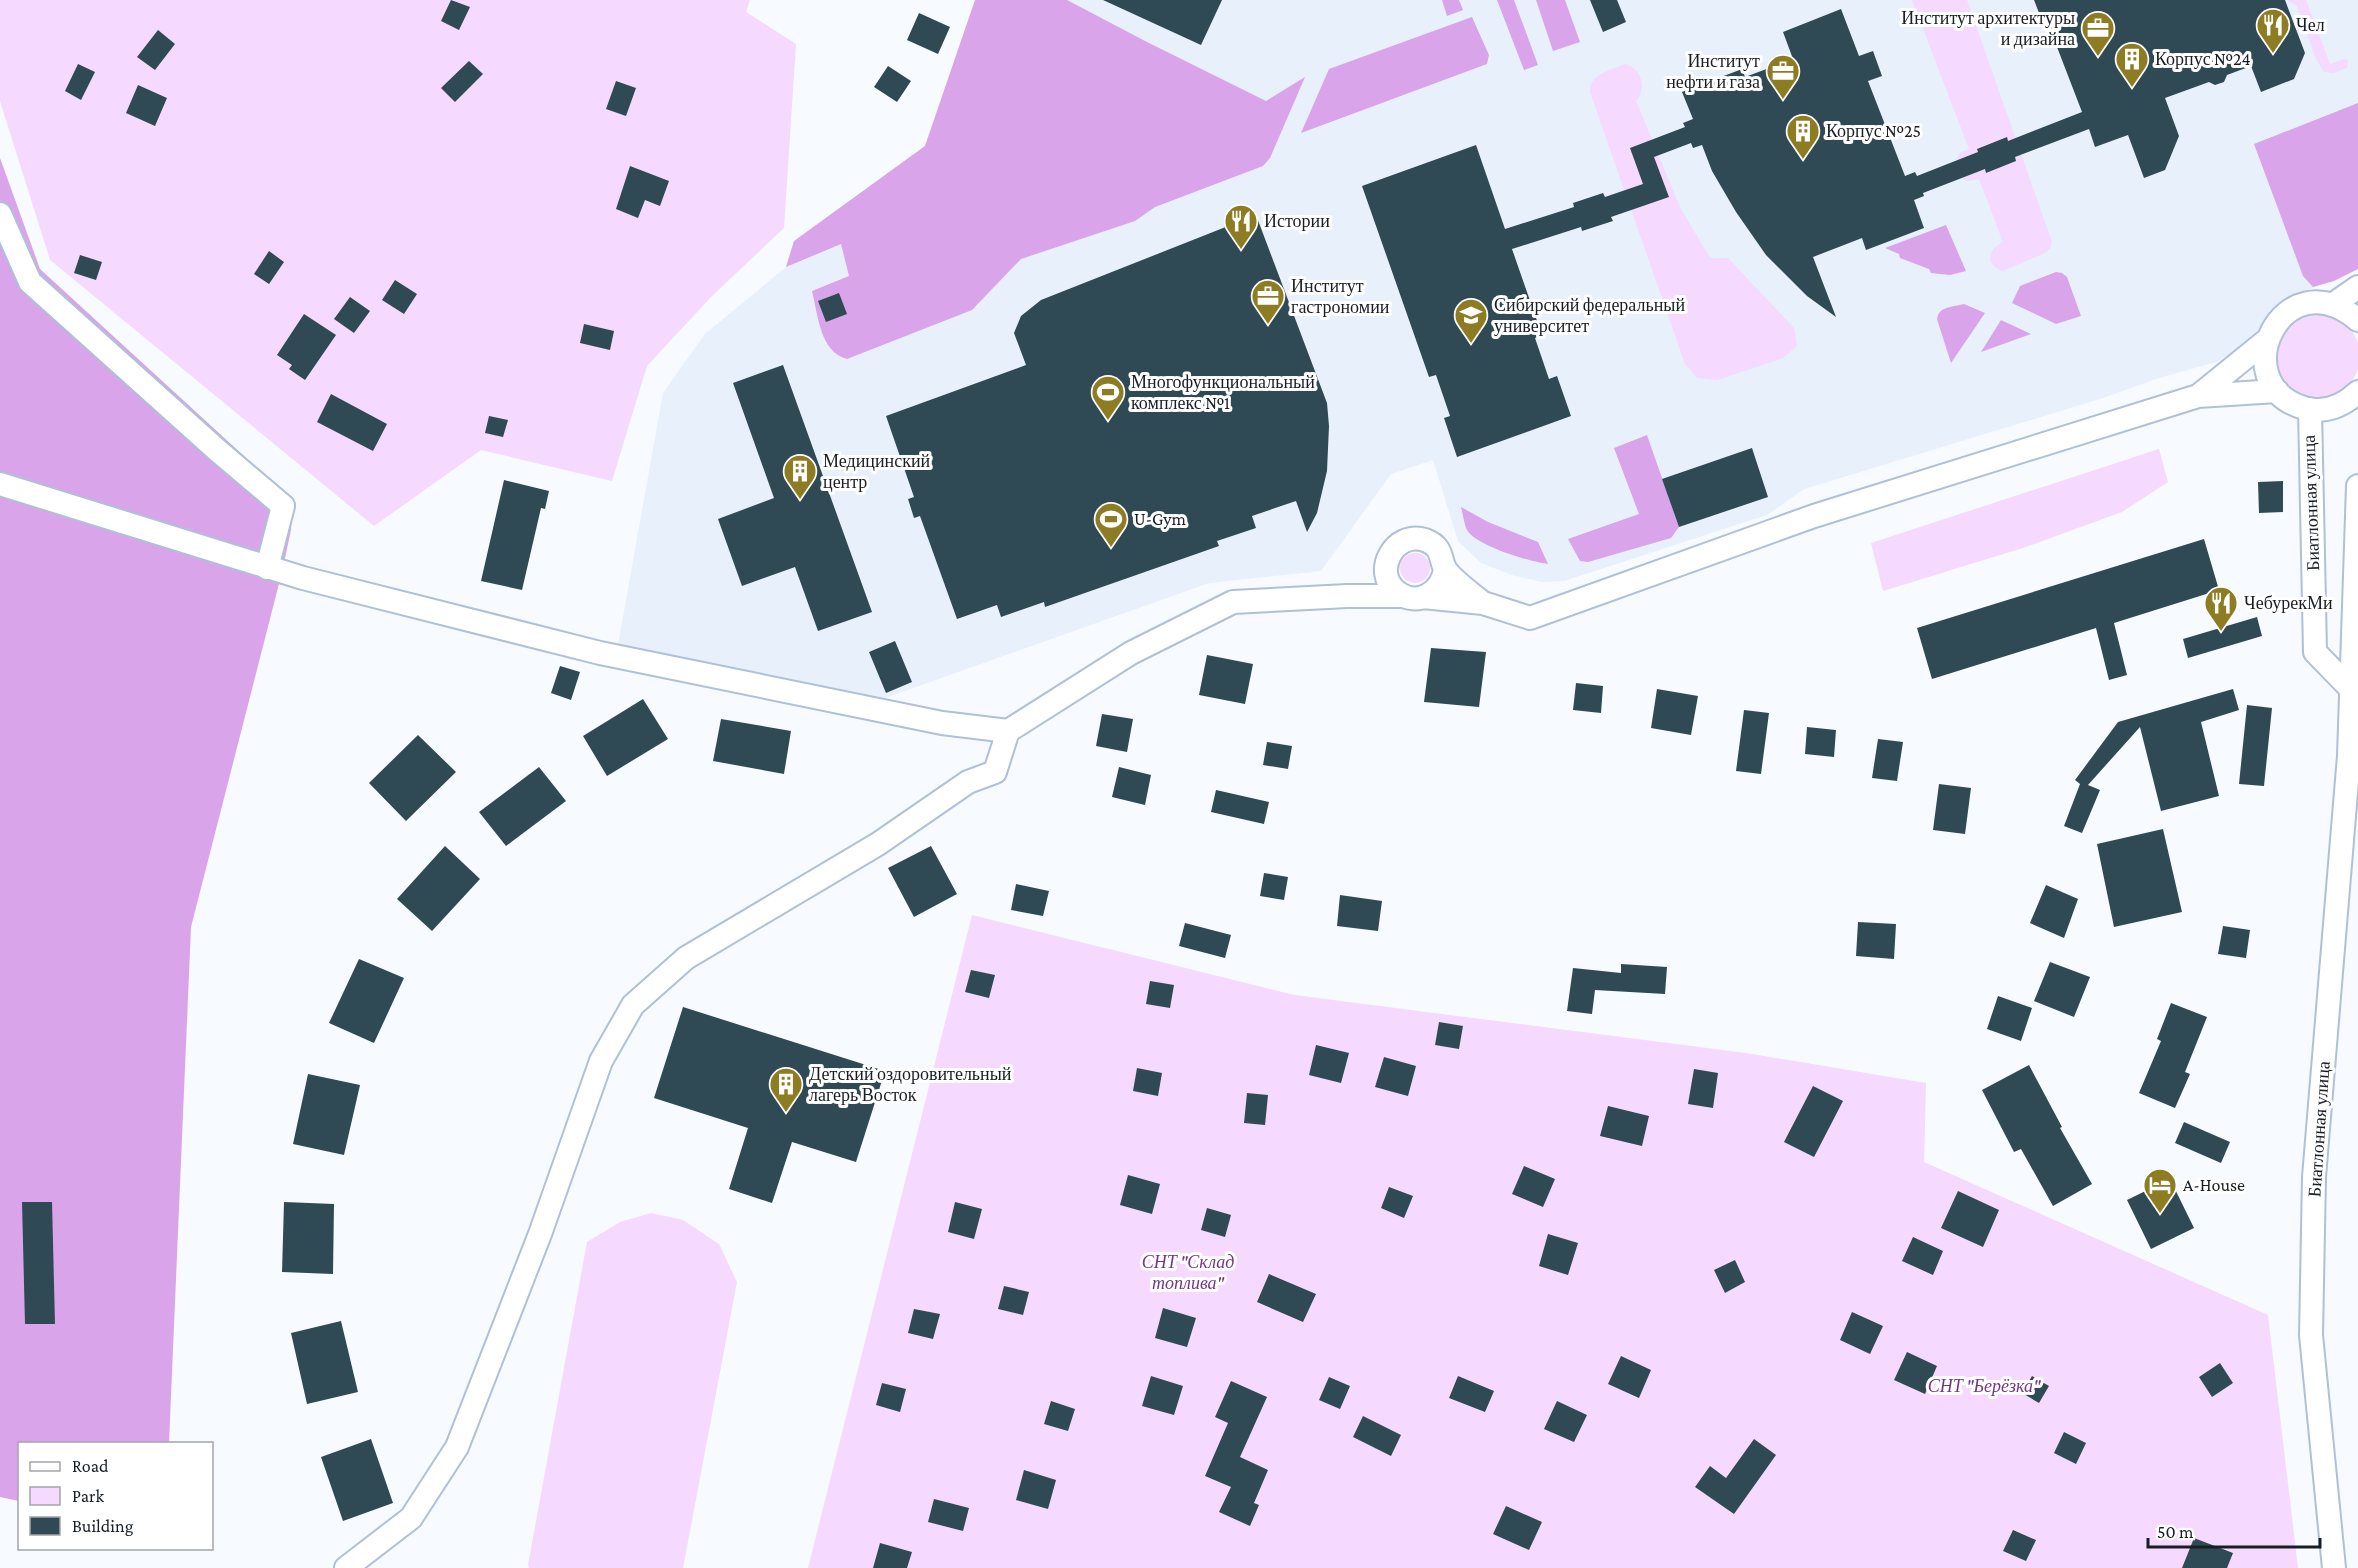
<svg xmlns="http://www.w3.org/2000/svg" width="2358" height="1568" font-family="'Crimson Pro',serif">
  <style>
    .built { fill: #e7f0fb }
    .green { fill: #f6d9fe }
    .forest { fill: #daa4ea }
    .building { fill: #2f4a54 }
    .lines { fill: none; stroke-linecap: round; stroke-linejoin: round }
    .minor-casing { stroke: #afc0d7; stroke-width: 26 }
    .minor { stroke: #fff; stroke-width: 22 }
    .labels { text-anchor: middle; dominant-baseline: central; stroke-width: 6; stroke-linejoin: round; paint-order: stroke }
    .poi-label { font-size: 18px; fill: #181e26; stroke: #fff; text-anchor: start }
    .street-label { font-size: 18px; fill: #181e26; stroke: #fff }
    .park-label { font-size: 18px; font-style: italic; fill: #763688; stroke: #fff }
  </style>
  <rect width="100%" height="100%" fill="#f7faff"/>
  <!-- built -->
  <path class="built" d="M975,0H2358V269L2289,298L2269,313L2253,336L2236,351L2216,362L2159,378L2100,399L1804,489L1767,515L1564,581L1542,582L1512,575L1481,563L1458,541L1433,460L1391,474L1321,571L1209,583L885,698L618,645L663,393L705,334L786,267L794,241L925,146Z"/>
  <!-- green -->
  <path class="green" d="M0,0H750L746,12L796,44L784,228L711,297L647,366L612,481L481,450L374,526L50,260L0,101Z
    M1912,0H1967L2052,242L2050,249L2045,253L2003,271C1985,265 1987,250 2003,242L1979,179C1978,179 1971,181 1969,181C1957,180 1952,162 1960,153C1963,151 1966,151 1969,149Z
    M2287,0H2306L2330,64L2344,59L2348,60L2347,68L2333,73L2324,72L2316,59L2297,6Z
    M1625,64C1642,68 1647,89 1636,101L1680,207L1710,258H1728L1794,328L1797,346L1783,358L1717,380L1697,378L1685,364L1590,92C1589,74 1611,70 1625,64Z
    M2276 356a42 42 0 1 1 84 0a42 42 0 1 1-84 0Z
    M2159,449L2168,482L2122,512L2026,547L1883,591L1871,543Z
    M1400 568a15 15 0 1 1 30 0a15 15 0 1 1-30 0Z
    M972,915L1294,995L1746,1053L1926,1083L1924,1162L2268,1315L2298,1568H808Z
    M651,1213L683,1220L719,1244L737,1282L683,1568H529L528,1565L587,1242L620,1222Z"/>
  <!-- forest -->
  <path class="forest" d="M975,0H1067L1147,42L1266,101L1305,77L1270,158L1263,166L1155,207L1135,221L1021,259L972,310L847,359C820,352 818,315 812,291L849,276L841,244L786,267L794,241L925,146Z
    M1442,0H1459L1463,10L1447,16Z
    M1497,0H1514L1538,65L1524,70Z
    M1536,0H1565L1580,42L1553,51Z
    M1472,17L1489,55L1487,64L1301,133L1329,69Z
    M2358,103V269L2334,281L2313,287L2303,276L2254,144Z
    M0,158L40,269L292,500L291,530L282,572L191,927L169,1443L20,1444L19,1501L0,1497Z
    M1946,225L1966,271L1950,275L1931,273L1929,269L1900,258L1899,254L1885,248Z
    M2056,272L2062,273L2067,277L2081,316L2056,324L2012,303L2020,286Z
    M1964,304L1985,313L1951,363L1937,319C1939,306 1953,307 1964,304Z
    M2001,320L2031,334L1981,352Z
    M1647,435L1679,527L1671,538L1588,562L1580,561L1568,539L1639,514L1614,448Z
    M1461,507L1488,522L1538,542L1548,564C1531,562 1476,546 1467,530C1464,524 1463,514 1461,507Z"/>
  <!-- building -->
  <path class="building" d="M451,0L470,7L459,30L441,21Z
    M1103,0H1222L1201,45Z
    M1590,0H1617L1626,22L1603,32Z
    M2034,0H2285L2305,53L2294,79L2261,92L2251,66L2227,75L2224,82L2215,85L2209,82L2165,98L2179,136L2165,170L2144,178L2128,135L2095,147L2089,129L2015,157L2016,161L1986,173L1985,169L1923,193L1924,196L1914,200L1924,228L1866,250L1862,238L1813,257L1836,317L1807,296L1766,255L1736,212L1712,171L1702,145L1693,148L1691,143L1654,157L1669,197L1611,217L1613,221L1582,231L1581,227L1512,249L1542,335L1535,338L1549,379L1557,376L1571,416L1457,457L1444,418L1450,416L1436,375L1429,377L1362,186L1476,145L1505,229L1574,207L1573,203L1603,193L1605,197L1643,184L1630,148L1685,127L1683,123L1693,119L1682,92L1742,69L1745,77L1793,59L1783,32L1841,9L1859,56L1873,51L1882,76L1868,81L1905,176L1915,172L1917,176L1978,152L1977,149L2007,137L2008,141L2082,112L2047,21L2041,18Z
    M919,13L950,27L938,54L907,40Z
    M158,30L175,44L155,70L137,57Z
    M469,61L483,74L455,102L441,88Z
    M78,64L95,72L81,100L65,91Z
    M888,66L911,81L897,102L874,87Z
    M616,81L636,88L626,116L606,109Z
    M138,85L167,98L155,126L126,113Z
    M630,166L669,181L660,206L645,200L638,218L616,209Z
    M1256,215L1327,403L1329,426L1327,471L1317,513L1307,532L1296,501L1252,516L1256,528L1217,541L1219,546L1045,607L1044,602L1001,617L997,605L957,619L920,516L914,518L908,499L914,497L886,416L1026,365L1014,333L1021,316L1041,300Z
    M269,251L284,262L269,284L254,274Z
    M80,255L102,262L96,280L74,273Z
    M395,280L417,294L404,314L382,300Z
    M839,293L847,314L826,322L818,301Z
    M350,297L370,311L354,333L334,319Z
    M304,314L336,335L305,380L289,369L292,365L277,355Z
    M584,324L614,331L610,350L580,343Z
    M783,365L872,612L818,631L795,567L742,586L718,519L774,498L733,383Z
    M331,394L387,424L373,451L317,422Z
    M489,416L508,420L503,437L485,433Z
    M1752,448L1768,497L1679,527L1662,479Z
    M504,480L549,491L545,509L541,508L522,590L481,581Z
    M2283,481V512L2259,513L2258,482Z
    M2204,539L2219,590L2114,623L2127,675L2109,680L2096,628L1932,679L1917,628Z
    M2257,617L2262,636L2188,658L2183,639Z
    M895,641L912,682L886,693L869,652Z
    M1431,648L1486,652L1479,707L1424,702Z
    M1207,655L1253,664L1245,704L1199,695Z
    M560,666L580,672L571,700L551,693Z
    M1576,683L1603,686L1601,713L1573,710Z
    M1657,689L1698,696L1691,735L1651,728Z
    M2233,689L2239,710L2201,722L2219,796L2161,811L2140,727L2088,785L2100,790L2082,833L2064,826L2080,784L2075,780L2118,722Z
    M643,699L668,739L607,776L583,736Z
    M2247,705L2272,708L2264,786L2239,784Z
    M1744,710L1769,713L1761,774L1736,771Z
    M1102,714L1133,719L1127,752L1096,746Z
    M721,719L791,731L784,774L713,761Z
    M1807,727L1836,730L1834,757L1805,754Z
    M418,735L456,772L406,821L369,783Z
    M1878,739L1903,742L1897,781L1872,778Z
    M1267,742L1292,746L1288,769L1263,765Z
    M539,767L566,801L506,846L479,812Z
    M1119,767L1151,775L1145,805L1112,797Z
    M1939,784L1971,788L1965,834L1933,830Z
    M1216,790L1269,802L1264,824L1211,812Z
    M2163,829L2182,912L2114,927L2097,844Z
    M445,846L480,879L432,931L397,899Z
    M931,846L957,894L914,917L888,868Z
    M1264,873L1288,877L1284,900L1260,896Z
    M1016,884L1049,891L1043,916L1011,910Z
    M2046,885L2078,899L2064,938L2030,923Z
    M1340,895L1382,901L1378,931L1337,926Z
    M1858,922L1896,924L1894,959L1856,956Z
    M1185,923L1231,935L1225,958L1179,946Z
    M2223,926L2250,930L2246,958L2218,954Z
    M359,959L404,978L374,1043L329,1023Z
    M2050,962L2090,977L2074,1017L2034,1001Z
    M1621,964L1667,967L1665,994L1595,990L1592,1014L1567,1011L1573,968L1621,973Z
    M971,970L995,975L989,998L965,992Z
    M1150,981L1174,985L1170,1008L1146,1004Z
    M1998,996L2032,1008L2021,1041L1987,1029Z
    M2171,1003L2207,1017L2185,1072L2190,1074L2175,1108L2139,1093L2161,1041L2157,1039Z
    M683,1007L885,1071L856,1162L792,1142L772,1203L729,1189L748,1128L654,1098Z
    M1439,1022L1463,1026L1459,1049L1435,1045Z
    M1316,1045L1349,1053L1341,1083L1309,1075Z
    M1384,1057L1416,1066L1408,1096L1375,1087Z
    M2029,1065L2062,1127L2060,1128L2092,1184L2053,1206L2021,1149L2014,1152L1982,1090Z
    M1137,1068L1162,1073L1158,1096L1133,1091Z
    M1694,1069L1718,1073L1713,1108L1688,1104Z
    M308,1074L360,1085L344,1155L293,1144Z
    M1813,1086L1843,1101L1814,1157L1784,1142Z
    M1247,1093L1268,1095L1265,1125L1244,1123Z
    M1608,1106L1649,1116L1642,1146L1600,1136Z
    M2184,1122L2230,1142L2221,1163L2175,1143Z
    M1524,1166L1555,1179L1543,1207L1512,1194Z
    M1128,1175L1160,1184L1152,1214L1120,1205Z
    M2170,1179L2194,1228L2151,1249L2127,1200Z
    M1389,1187L1413,1196L1404,1218L1381,1208Z
    M1958,1191L1999,1210L1983,1247L1941,1228Z
    M22,1202H52L55,1324H25Z
    M284,1202L334,1204L333,1274L282,1272Z
    M955,1202L982,1209L974,1239L948,1232Z
    M1207,1208L1231,1215L1225,1237L1201,1230Z
    M1548,1234L1578,1243L1568,1275L1539,1266Z
    M1913,1237L1943,1251L1933,1275L1902,1261Z
    M1735,1260L1745,1282L1725,1293L1714,1270Z
    M1269,1274L1316,1294L1303,1322L1257,1302Z
    M1004,1286L1029,1292L1023,1315L998,1309Z
    M1163,1308L1196,1318L1187,1347L1155,1338Z
    M914,1309L940,1314L933,1339L908,1333Z
    M1852,1312L1883,1326L1870,1354L1840,1340Z
    M341,1321L358,1392L307,1404L291,1333Z
    M1907,1352L1937,1366L1925,1394L1894,1380Z
    M1621,1356L1651,1370L1639,1398L1608,1384Z
    M2220,1363L2233,1383L2212,1397L2199,1377Z
    M1151,1376L1183,1386L1174,1415L1142,1406Z
    M1458,1376L1494,1391L1485,1412L1449,1398Z
    M2032,1376L2049,1386L2039,1403L2022,1393Z
    M1329,1377L1350,1386L1340,1409L1319,1400Z
    M1231,1381L1267,1397L1240,1457L1268,1470L1254,1503L1259,1505L1250,1526L1219,1512L1231,1487L1205,1476L1228,1423L1215,1417Z
    M882,1383L906,1389L900,1412L876,1405Z
    M1051,1401L1075,1409L1068,1431L1044,1424Z
    M1557,1401L1587,1415L1574,1442L1544,1429Z
    M1363,1416L1401,1435L1391,1456L1353,1437Z
    M2064,1432L2086,1443L2076,1464L2054,1453Z
    M371,1439L393,1503L343,1521L321,1457Z
    M1754,1439L1776,1455L1734,1514L1695,1487L1710,1466L1726,1478Z
    M1024,1470L1056,1480L1048,1509L1016,1500Z
    M934,1499L969,1508L963,1531L928,1522Z
    M1506,1506L1542,1522L1529,1550L1493,1534Z
    M2013,1530L2036,1540L2026,1561L2003,1551Z
    M2194,1538L2233,1553L2227,1568H2182Z
    M880,1543L912,1552L907,1568H873Z"/>
  <g class="lines">
    <defs>
      <path id="minor" d="M0,214L30,282L217,450L283,506L267,568
        M2332,305L2358,287
        M2358,320C2282,256 2223,384 2304,408C2324,414 2343,406 2358,392
        M2267,340L2198,396L2277,391
        M2310,409L2315,652L2352,690
        M0,484L303,578L600,653L942,723L1008,731L1131,653L1233,602L1347,596H1404
        M1445,570C1441,592 1418,608 1397,592C1371,572 1395,530 1425,540C1446,548 1438,562 1448,573C1458,584 1470,593 1483,603
        M1423,597L1483,603L1530,618L1814,516L2198,396
        M346,1568L411,1518L457,1447L540,1234L601,1061L633,1005L686,958L878,844L968,782L995,772L1008,731
        M2334,1568L2311,1335L2314,1177L2349,756L2358,486"/>
    </defs>
    <!-- minor casing -->
    <use href="#minor" class="minor-casing"/>
    <!-- minor -->
    <use href="#minor" class="minor"/>
  </g>
  <!-- icons -->
  <defs>
    <symbol id="restaurant-pin" viewBox="-11 -11 22 30"><path d="M0 17L-7.5 6A9.5 9.5 0 1 1 7.5 6Z" fill="#8e7c22" stroke="#fff"/><path d="M-5-6h1v4h1v-4h1v4h1v-4h1v5L-1.5 .5V6h-2V.5L-5-1ZM5-6V6H3V1.5H1.5Q1.5-4 5-6Z" fill="#fff"/></symbol>
    <symbol id="office-pin" viewBox="-11 -11 22 30"><path d="M0 17L-7.5 6A9.5 9.5 0 1 1 7.5 6Z" fill="#8e7c22" stroke="#fff"/><path d="M-6-3h4V-5.5h4V-3h4V5H-6ZM-1-4.5V-3h2v-1.5ZM-6 0V1H6V0Z" fill="#fff"/></symbol>
    <symbol id="building-pin" viewBox="-11 -11 22 30"><path d="M0 17L-7.5 6A9.5 9.5 0 1 1 7.5 6Z" fill="#8e7c22" stroke="#fff"/><path d="M-4-6H4V6H1V3H-1V6H-4ZM-2.5-4.3h1.7v1.8h-1.7ZM.8-4.3h1.7v1.8H.8ZM-2.5-1h1.7V.8h-1.7ZM.8-1h1.7V.8H.8Z" fill="#fff"/></symbol>
    <symbol id="university-pin" viewBox="-11 -11 22 30"><path d="M0 17L-7.5 6A9.5 9.5 0 1 1 7.5 6Z" fill="#8e7c22" stroke="#fff"/><path d="M0-5L7-2L0 1L-7-2ZM-4 1L0 2.5L4 1V4Q0 6-4 4Z" fill="#fff"/></symbol>
    <symbol id="stadium-pin" viewBox="-11 -11 22 30"><path d="M0 17L-7.5 6A9.5 9.5 0 1 1 7.5 6Z" fill="#8e7c22" stroke="#fff"/><path d="M0-5a6.5 5 0 1 0 0 10a6.5 5 0 1 0 0-10ZM-3.5-1.8h7v3.6h-7Z" fill="#fff"/></symbol>
    <symbol id="hotel-pin" viewBox="-11 -11 22 30"><path d="M0 17L-7.5 6A9.5 9.5 0 1 1 7.5 6Z" fill="#8e7c22" stroke="#fff"/><path d="M-6-4.5h1.5V1H6V5H4.5V3h-9V5H-6ZM-4 0a1.8 1.8 0 1 1 3.6 0ZM.5 0V-2.5h3Q6-2.5 6 0Z" fill="#fff"/></symbol>
  </defs>
  <g fill-rule="evenodd">
    <use href="#restaurant-pin" x="2254" y="6" width="38" height="52"/>
    <use href="#office-pin" x="2079" y="9" width="38" height="52"/>
    <use href="#building-pin" x="2113" y="40" width="38" height="52"/>
    <use href="#office-pin" x="1764" y="52" width="38" height="52"/>
    <use href="#building-pin" x="1784" y="112" width="38" height="52"/>
    <use href="#restaurant-pin" x="1222" y="202" width="38" height="52"/>
    <use href="#office-pin" x="1249" y="277" width="38" height="52"/>
    <use href="#university-pin" x="1452" y="296" width="38" height="52"/>
    <use href="#stadium-pin" x="1089" y="373" width="38" height="52"/>
    <use href="#building-pin" x="781" y="452" width="38" height="52"/>
    <use href="#stadium-pin" x="1092" y="500" width="38" height="52"/>
    <use href="#restaurant-pin" x="2202" y="584" width="38" height="52"/>
    <use href="#building-pin" x="767" y="1065" width="38" height="52"/>
    <use href="#hotel-pin" x="2141" y="1166" width="38" height="52"/>
  </g>
  <g class="labels">
    <!-- poi labels -->
    <g class="poi-label">
      <text x="2075" y="18" text-anchor="end">Институт архитектуры<tspan x="2075" dy="21">и дизайна</tspan></text>
      <text x="2296" y="25">Чел</text>
      <text x="2155" y="59">Корпус №24</text>
      <text x="1760" y="61" text-anchor="end">Институт<tspan x="1760" dy="21">нефти и газа</tspan></text>
      <text x="1826" y="131">Корпус №25</text>
      <text x="1264" y="221">Истории</text>
      <text x="1291" y="286">Институт<tspan x="1291" dy="21">гастрономии</tspan></text>
      <text x="1494" y="305">Сибирский федеральный<tspan x="1494" dy="21">университет</tspan></text>
      <text x="1131" y="382">Многофункциональный<tspan x="1131" dy="21">комплекс №1</tspan></text>
      <text x="823" y="461">Медицинский<tspan x="823" dy="21">центр</tspan></text>
      <text x="1134" y="519">U-Gym</text>
      <text x="2244" y="603">ЧебурекМи</text>
      <text x="809" y="1074">Детский оздоровительный<tspan x="809" dy="21">лагерь Восток</tspan></text>
      <text x="2183" y="1185">A-House</text>
    </g>
    <!-- street labels -->
    <g class="street-label">
      <text transform="translate(2311 503) rotate(-92)">Биатлонная улица</text>
      <text transform="translate(2319 1129) rotate(-86)">Биатлонная улица</text>
    </g>
    <!-- park labels -->
    <g class="park-label">
      <text x="1188" y="1262">СНТ "Склад<tspan x="1188" dy="21">топлива"</tspan></text>
      <text x="1984" y="1386">СНТ "Берёзка"</text>
    </g>
  </g>
  <!-- legend -->
  <rect x="18" y="1442" width="195" height="108" fill="#ffffff" stroke="#a3a5a8" stroke-width="1.5"/>
  <rect x="30" y="1462" width="30" height="9" fill="#ffffff" stroke="#a3a5a8" stroke-width="1.5"/>
  <text x="72" y="1472" font-size="18" fill="#181e26">Road</text>
  <rect x="30" y="1487" width="30" height="18" fill="#f6d9fe" stroke="#a3a5a8" stroke-width="1.5"/>
  <text x="72" y="1502" font-size="18" fill="#181e26">Park</text>
  <rect x="30" y="1517" width="30" height="18" fill="#2f4a54" stroke="#a3a5a8" stroke-width="1.5"/>
  <text x="72" y="1532" font-size="18" fill="#181e26">Building</text>
  <!-- scale -->
  <path d="M2148 1538v9h172v-9" fill="none" stroke="#181e26" stroke-width="3"/>
  <text x="2157" y="1538" font-size="18" fill="#181e26" stroke="#ffffff" stroke-width="4.5" paint-order="stroke">50 m</text>
</svg>
